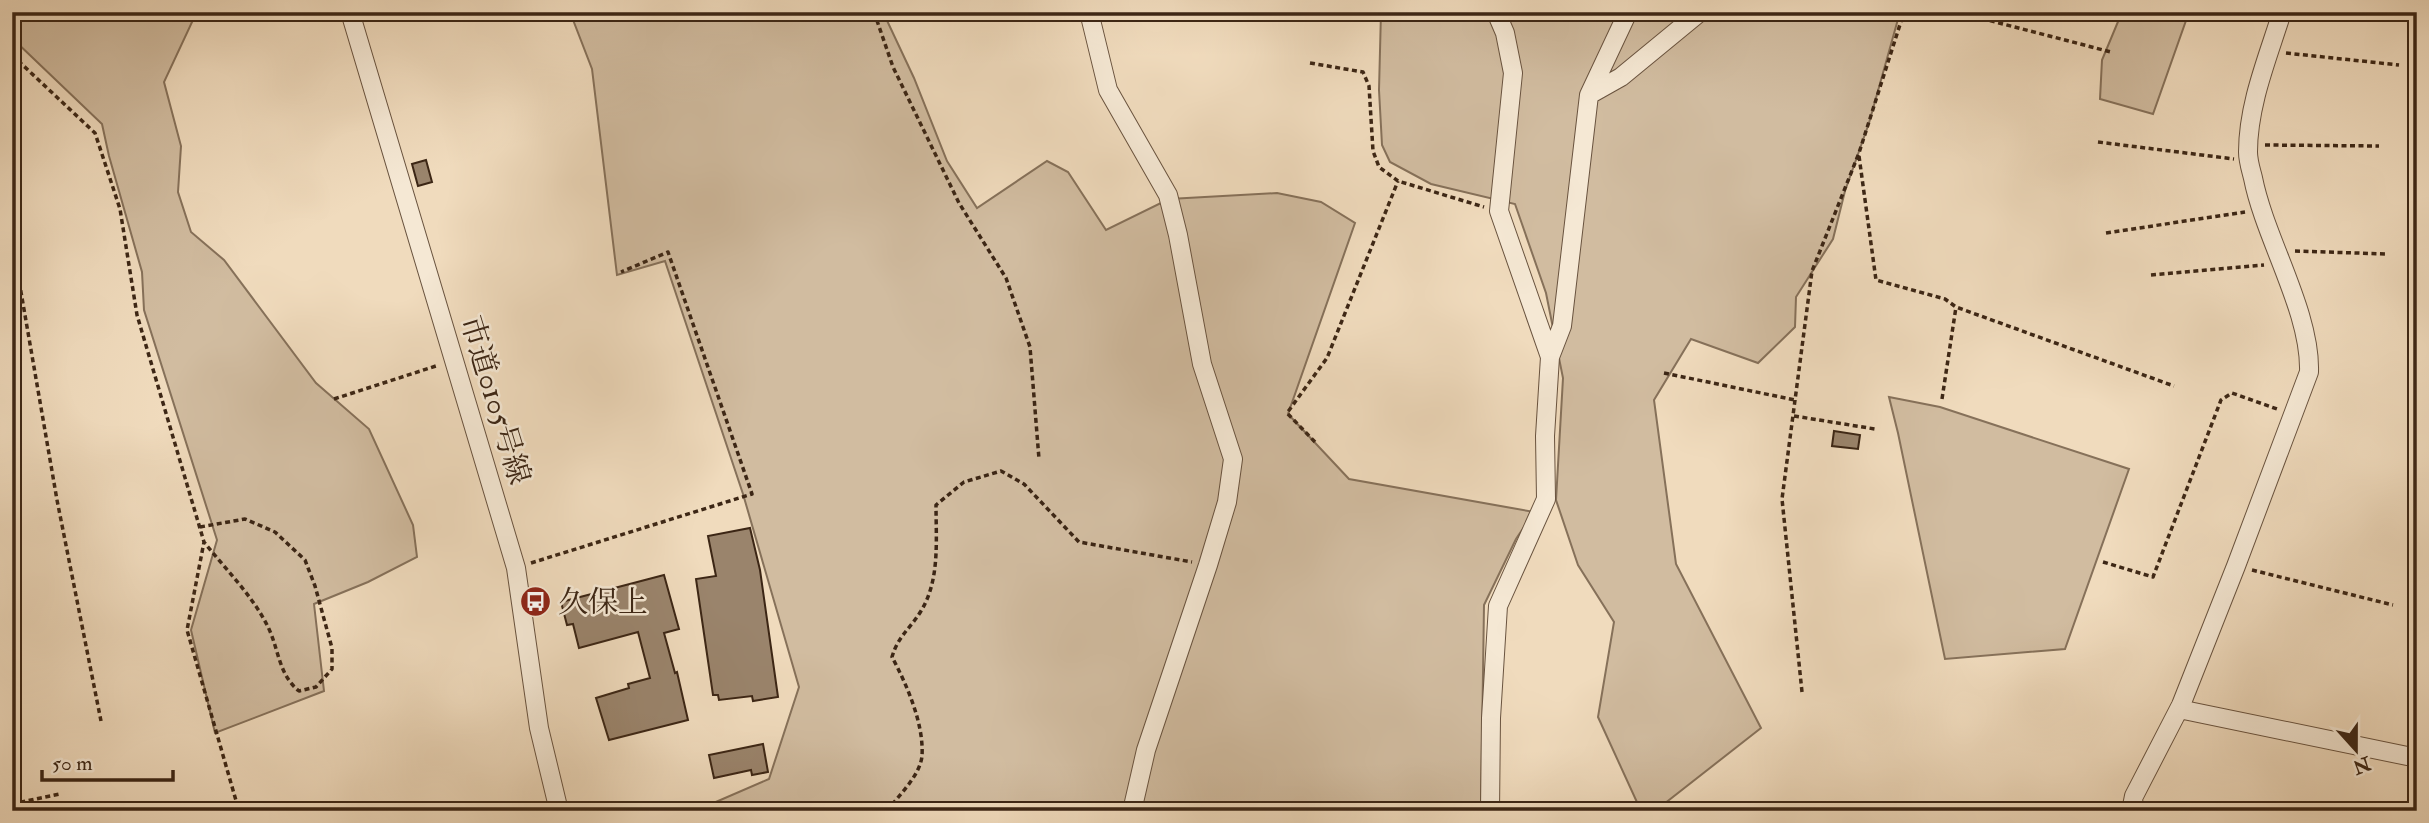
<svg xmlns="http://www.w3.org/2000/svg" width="2429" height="823" font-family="'IM FELL Double Pica','Noto Serif JP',serif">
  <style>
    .green { fill: #d1bca0; stroke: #86715a; stroke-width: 2 }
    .building { fill: #9a846c; stroke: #3c2615; stroke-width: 2 }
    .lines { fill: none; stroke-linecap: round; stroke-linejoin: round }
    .minor-casing { stroke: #69533f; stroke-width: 20 }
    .path { stroke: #3c2615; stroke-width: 3.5; stroke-dasharray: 5 3.5; stroke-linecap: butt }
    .minor { stroke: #f5e8d4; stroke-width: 18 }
    .labels { text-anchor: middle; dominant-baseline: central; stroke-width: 5; stroke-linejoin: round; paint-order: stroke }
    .street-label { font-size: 30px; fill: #3c2615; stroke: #f5e8d4 }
    .poi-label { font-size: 30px; fill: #3c2615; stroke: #f5e8d4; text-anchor: start }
  </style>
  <rect width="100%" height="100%" fill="#f0dbbd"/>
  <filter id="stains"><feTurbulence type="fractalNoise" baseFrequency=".00286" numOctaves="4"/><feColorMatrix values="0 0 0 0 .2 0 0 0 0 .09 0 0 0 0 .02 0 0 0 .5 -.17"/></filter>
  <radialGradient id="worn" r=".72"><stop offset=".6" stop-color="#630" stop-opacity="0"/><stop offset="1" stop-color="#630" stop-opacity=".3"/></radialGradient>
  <!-- green -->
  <path class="green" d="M12,12H190L193,20L164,82L181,146L178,192L191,232L224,260L316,383L369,429L413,525L417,557L368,582L314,604L324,691L215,733L191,630L217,540L144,310L142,272L109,156L102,124L12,38Z
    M570,12H883L914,78L947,161L977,208L1047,161L1068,172L1106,230L1169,199L1277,193L1321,202L1355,223L1288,414L1349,479L1534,512L1516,539L1484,605L1481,811H695L769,779L799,687L743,494L665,261L617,275L592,69Z
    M1381,12H1900L1869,123L1845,191L1833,239L1796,297L1795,327L1758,363L1691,339L1654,400L1676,564L1761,728L1655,811H1641L1598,717L1614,622L1578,565L1556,500L1563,378L1546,293L1515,204L1431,184L1390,162L1382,145L1379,90Z
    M2122,12H2189L2153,114L2100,99L2102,60Z
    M1889,397L1940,407L2129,469L2065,649L1945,659L1898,433Z"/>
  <!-- building -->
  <path class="building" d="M426,160L432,182L418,186L412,164Z
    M1834,431L1860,435L1858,449L1832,446Z
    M750,528L760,570L778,697L753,701L752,696L719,700L718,695H713L696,579L716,576L708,536Z
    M664,575L679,629L664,633L675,673L677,672L688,720L609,740L596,698L629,688L628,684L650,678L638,632L579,648L573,624L567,625L561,602Z
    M763,744L768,772L752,775L751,770L714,778L709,755Z"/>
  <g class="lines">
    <defs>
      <path id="minor" d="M350,12L516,568L539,728L559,811
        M1089,12L1108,90L1168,195L1178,235L1202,364L1233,459L1227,502L1208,565L1146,750L1132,811
        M1496,12L1505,33L1513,73L1499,211L1550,357
        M1589,95L1628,12
        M2179,709L2417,758
        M1490,811L1491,718L1498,606L1546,499L1545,436L1550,357L1562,326L1589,95L1621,77L1700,12
        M2131,811L2134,796L2181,705L2236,566L2309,372C2311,312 2265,239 2253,178C2251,170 2248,161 2248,152C2248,104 2268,57 2282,12"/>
    </defs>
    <!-- minor casing -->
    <use href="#minor" class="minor-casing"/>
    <!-- path -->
    <path class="path" d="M874,12L893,67L959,203L1006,278L1030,347L1039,459
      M1957,12L2111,52
      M2286,53L2399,65
      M12,55L95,133L120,209L137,315L204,542L187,630L239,811
      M1310,63L1363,72L1369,86L1373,151L1379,167L1398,181L1484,207
      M2098,142L2234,159
      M2265,145L2379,146
      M1859,156L1876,280L1945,299L1956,307L2174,386
      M2106,233L2245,212
      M12,240L57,500L101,721
      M2295,251L2387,254
      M2151,275L2264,265
      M1664,373L1795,400
      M334,399L439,365
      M1942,399L1956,307
      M1794,416L1875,429
      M1315,442L1287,413L1327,358L1398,181
      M200,527L245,519L275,532L305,560L315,586L332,648V669L316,687L299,691C279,675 279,651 269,629C254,597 226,570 204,542
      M2103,562L2153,577L2221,400L2232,393L2277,409
      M531,563L752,494L668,252L621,272
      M2252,570L2393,605
      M1802,692L1782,499L1812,271L1859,153L1904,12
      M12,804L60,794
      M887,811C898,796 920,776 922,756C924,724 907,685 892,657C898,636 910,629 921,611C940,580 936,541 936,505L964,482L1001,471L1024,484L1079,542L1192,562"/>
    <!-- minor -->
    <use href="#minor" class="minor"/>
  </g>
  <!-- icons -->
  <defs>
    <symbol id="bus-disc" viewBox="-11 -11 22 22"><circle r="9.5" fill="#8f2418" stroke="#f5e8d4"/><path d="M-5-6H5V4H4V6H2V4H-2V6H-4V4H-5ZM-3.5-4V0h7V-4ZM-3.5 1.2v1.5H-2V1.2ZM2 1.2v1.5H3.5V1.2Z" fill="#fff"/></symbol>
  </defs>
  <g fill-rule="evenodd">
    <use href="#bus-disc" x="518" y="584" width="35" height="35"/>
  </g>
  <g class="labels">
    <!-- street labels -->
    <g class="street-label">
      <text transform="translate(495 400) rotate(73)">市道0105号線</text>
    </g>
    <!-- poi labels -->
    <g class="poi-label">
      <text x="558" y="602">久保上</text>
    </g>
  </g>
  <!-- margin -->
  <rect width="2429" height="823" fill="none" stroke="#f0dbbd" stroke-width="42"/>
  <rect x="14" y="14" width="2401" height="795" fill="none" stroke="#3c2615" stroke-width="3.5"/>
  <rect x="21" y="21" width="2387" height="781" fill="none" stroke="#3c2615" stroke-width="2"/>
  <!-- north arrow -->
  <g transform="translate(2356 750) rotate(159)" stroke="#f5e8d4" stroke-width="5" paint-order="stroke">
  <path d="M0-5L12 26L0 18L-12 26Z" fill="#3c2615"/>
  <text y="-10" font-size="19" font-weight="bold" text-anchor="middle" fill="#3c2615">N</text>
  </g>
  <!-- scale -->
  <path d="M42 770v10h131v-10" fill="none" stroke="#3c2615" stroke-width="3.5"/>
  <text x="52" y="770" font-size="21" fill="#3c2615" stroke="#f5e8d4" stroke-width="5" paint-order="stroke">50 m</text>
  <rect width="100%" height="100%" filter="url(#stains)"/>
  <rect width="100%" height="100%" fill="url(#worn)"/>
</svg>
